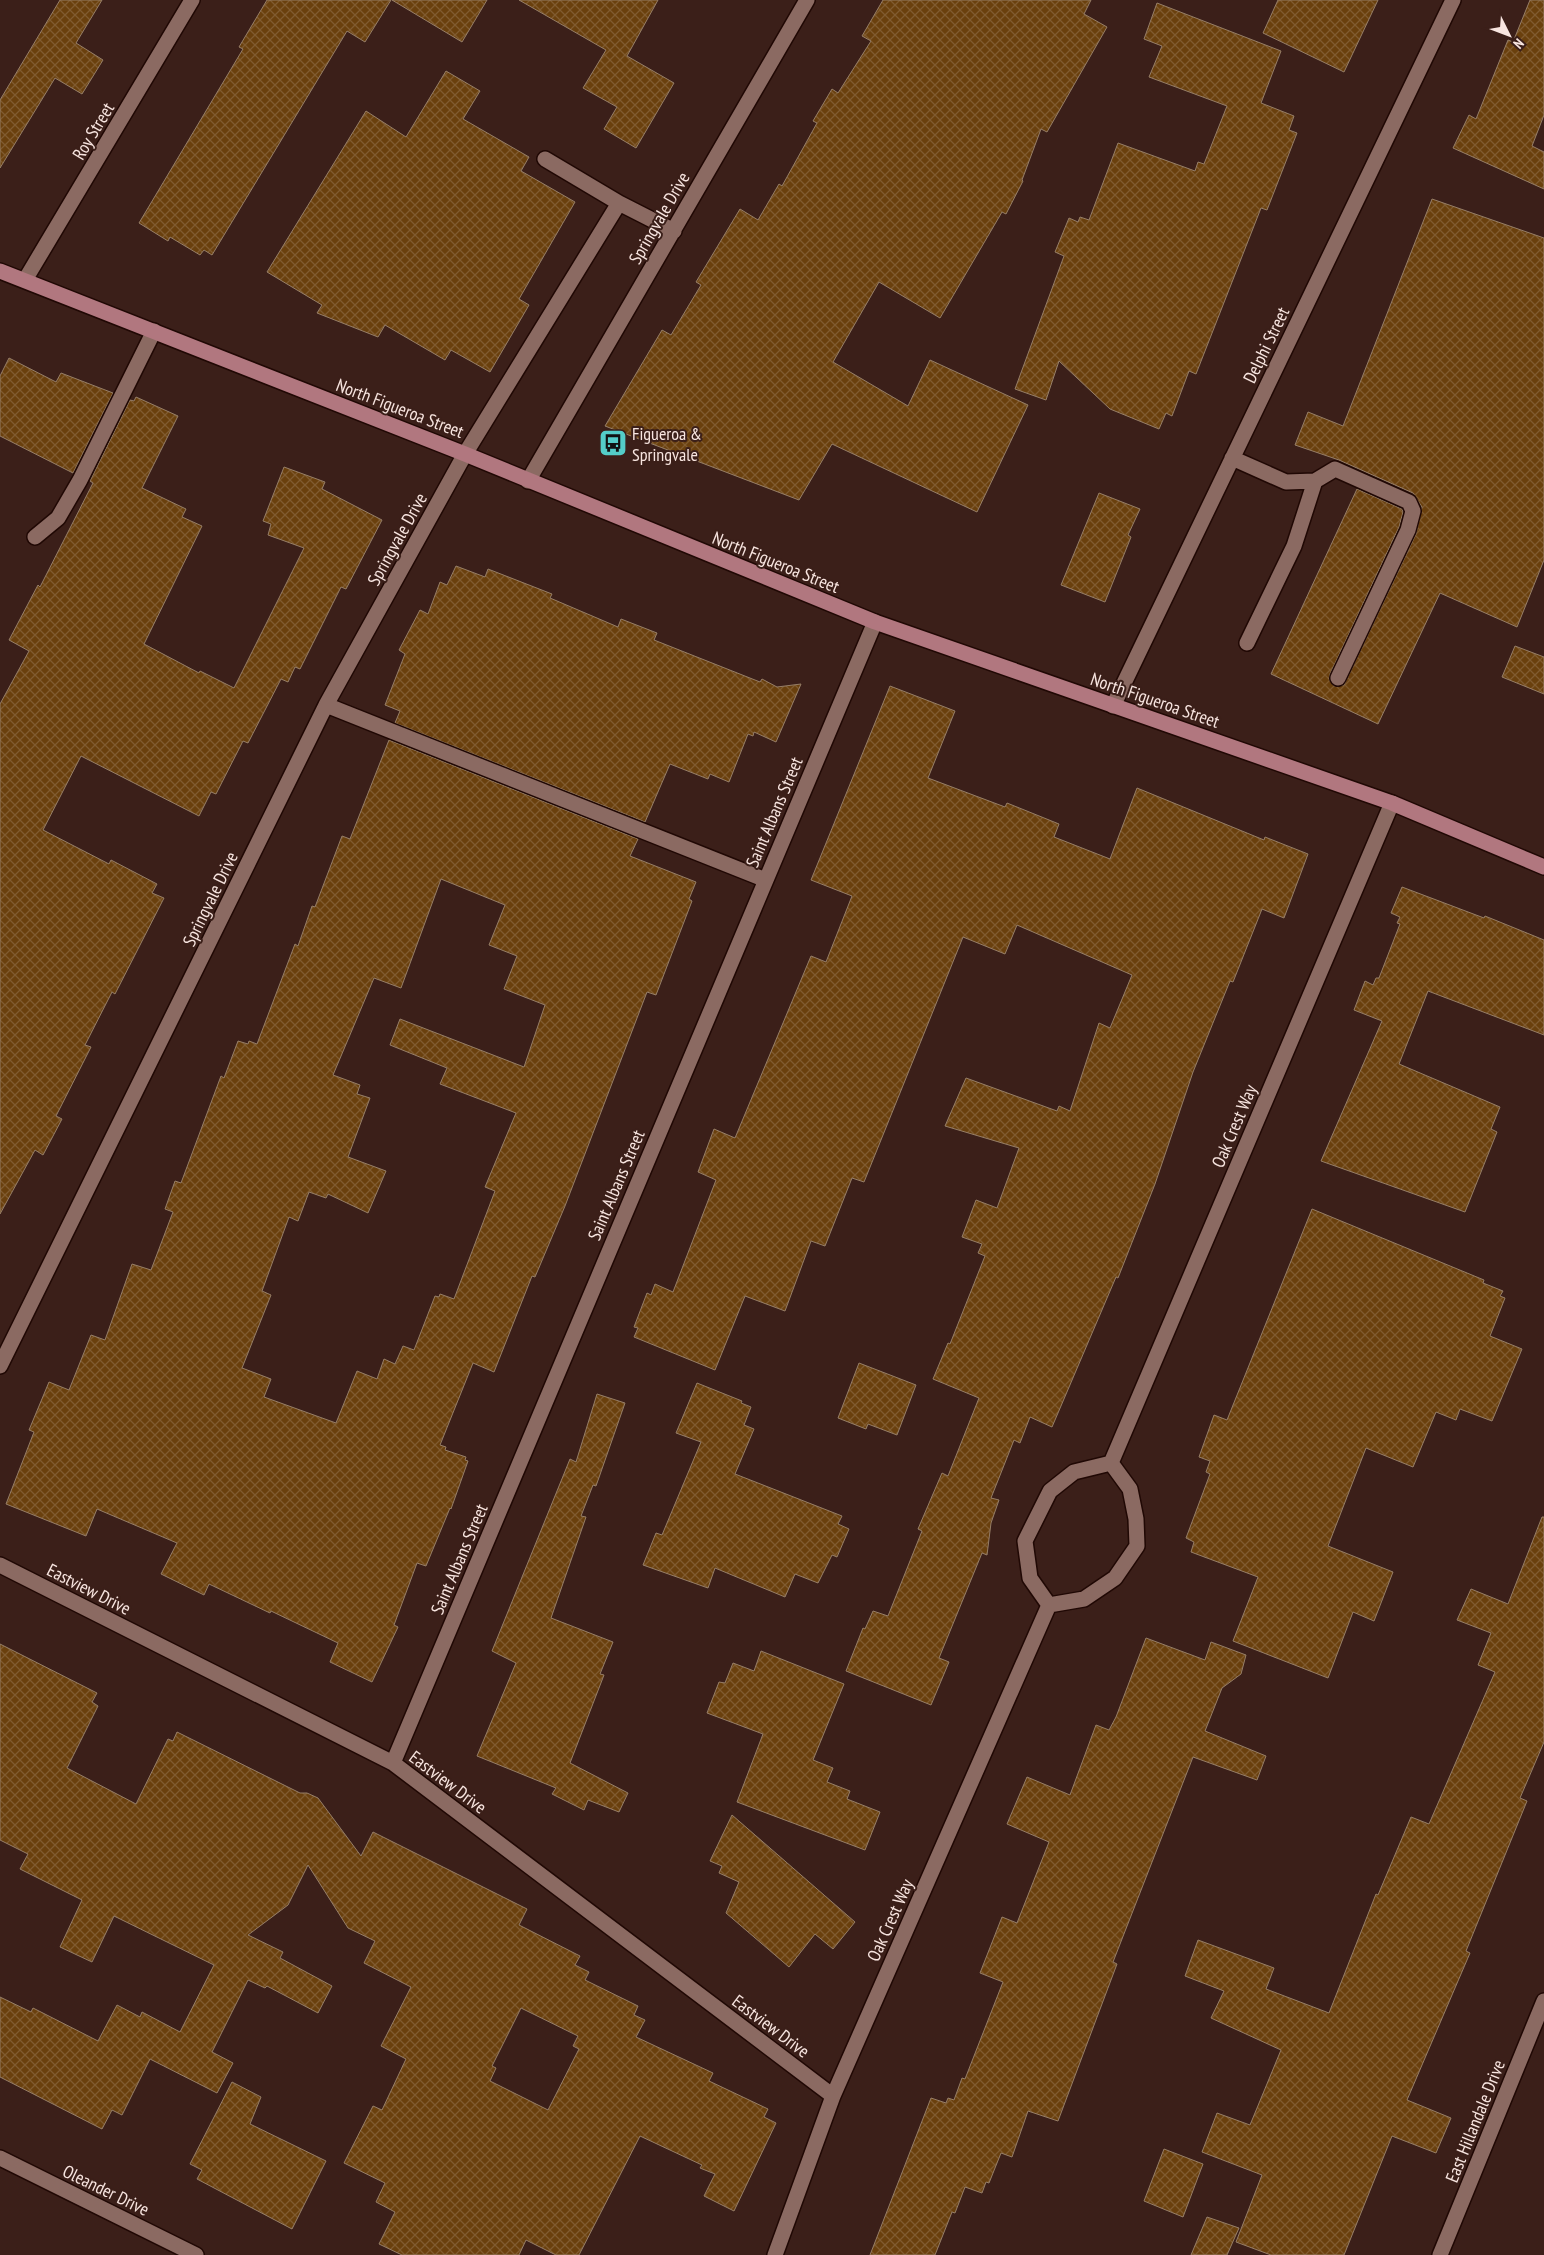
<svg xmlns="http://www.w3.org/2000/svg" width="1544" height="2255" font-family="'PT Sans Narrow',sans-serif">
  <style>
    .building { fill: url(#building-cross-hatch); stroke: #967e67; fill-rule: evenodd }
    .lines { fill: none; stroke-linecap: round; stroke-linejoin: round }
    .minor-casing { stroke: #200804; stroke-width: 18 }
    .major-casing { stroke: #200804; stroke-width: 18 }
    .minor { stroke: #8b6a62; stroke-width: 15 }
    .major { stroke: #b1777f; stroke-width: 15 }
    .labels { text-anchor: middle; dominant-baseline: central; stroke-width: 4; stroke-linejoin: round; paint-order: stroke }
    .street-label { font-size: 18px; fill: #f8e5e0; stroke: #3b1f19 }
    .poi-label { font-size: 18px; fill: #f8e5e0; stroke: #3b1f19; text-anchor: start }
  </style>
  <defs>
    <pattern id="building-cross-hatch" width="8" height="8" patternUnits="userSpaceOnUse" patternTransform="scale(1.25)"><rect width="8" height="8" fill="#6a400d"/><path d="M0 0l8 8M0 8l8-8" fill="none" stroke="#805b30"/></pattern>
  </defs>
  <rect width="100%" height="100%" fill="#3b1f19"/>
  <!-- building -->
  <path class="building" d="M60,0H102L76,43L103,60L82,94L55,78L0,168V100Z
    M267,0H391L365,42L347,31L212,255L204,250L200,255L170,237L168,241L139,223L243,49L239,47Z
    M392,0H487L462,42Z
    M519,0H658L627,56L674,83L636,148L604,129L617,107L583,88L606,50Z
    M883,0H1091L1084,14L1107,27L1047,132L1041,129L1022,180L1023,181L1006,214L1002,212L940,318L879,282L833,362L908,406L930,360L1028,405L977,512L832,444L799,500L605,426L662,330L671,335L701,285L696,282L740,209L758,220L779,184L782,186L817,123L813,121L832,89L838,93L871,41L862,36Z
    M1278,0H1378L1344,72L1263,33Z
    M1530,0H1544V115L1532,146L1544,152V189L1453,148L1469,115L1476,119L1508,40L1513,42Z
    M1157,3L1281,51L1261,103L1294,116L1289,130L1297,133L1267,210L1261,208L1196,374L1189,371L1172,416L1166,413L1159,429L1110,409L1059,361L1046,400L1015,389L1064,256L1055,252L1069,218L1078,222L1080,217L1089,220L1118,143L1195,171L1198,162L1204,164L1227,106L1149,77L1162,46L1144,39Z
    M446,71L480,91L463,119L529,157L521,171L575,202L519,299L529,305L490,372L451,350L445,360L385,325L378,337L317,313L322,305L267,272L366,111L406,137Z
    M1432,199L1544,238V560L1517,627L1440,593L1378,724L1271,674L1357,489L1402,509L1403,512L1399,527L1330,674L1329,679L1334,686L1344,685L1416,534L1422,507L1413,493L1339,460L1295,445L1308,412L1343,426Z
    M9,358L56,382L61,373L113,393L73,473L0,436V376Z
    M136,397L178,416L142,488L186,509L182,517L202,526L144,644L199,673L200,671L234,688L304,548L268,535L271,524L263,521L284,467L325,482L322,489L382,520L346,589L341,587L300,669L295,667L288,682L281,679L248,743L243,741L216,794L211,792L199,816L81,756L43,830L109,864L111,860L157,884L152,893L164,898L115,994L112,992L85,1045L91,1047L56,1116L62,1119L43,1155L35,1150L0,1214V704L29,651L9,640L38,585L40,587L93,483L90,481L130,400L134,401Z
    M1099,493L1140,509L1128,535L1131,537L1105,602L1061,585Z
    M456,566L485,577L488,569L552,594L550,598L618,627L621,619L657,633L654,640L760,682L762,679L777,687L801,684L776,742L754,732L753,736L748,734L729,782L710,774L708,779L670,764L645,822L395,723L400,711L385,705L405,654L399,650L420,610L428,614L440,582L447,585Z
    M1515,646L1544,657V694L1502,677Z
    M890,686L955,711L928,778L1005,807L1007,803L1059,824L1054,837L1110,859L1137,788L1264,840L1265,837L1308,854L1284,918L1262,909L1233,982L1230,981L1193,1072L1155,1184L1118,1278L1116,1277L1052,1427L1030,1417L1020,1443L1014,1440L991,1498L999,1500L991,1523L987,1555L982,1553L939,1658L949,1662L931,1705L846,1671L863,1628L865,1629L873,1611L888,1616L922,1531L918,1529L942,1473L948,1476L979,1398L933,1379L948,1343L950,1344L985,1256L978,1253L982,1244L962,1237L976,1200L997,1208L1019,1148L945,1126L966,1078L1057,1111L1059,1106L1070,1111L1099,1023L1110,1028L1132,975L1017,925L1005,954L963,937L864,1182L852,1178L825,1246L811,1241L785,1311L745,1296L715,1370L634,1337L638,1328L634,1327L647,1293L651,1295L655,1284L673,1292L716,1180L698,1172L714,1129L735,1138L811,956L826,962L852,896L811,880Z
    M389,740L638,839L630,856L696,882L689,899L692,901L656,995L647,992L565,1206L535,1277L532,1276L494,1372L473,1363L440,1445L446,1447L445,1450L466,1457L465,1460L468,1461L451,1509L450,1508L426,1566L417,1563L394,1625L398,1627L372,1682L330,1662L338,1643L271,1611L270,1613L209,1584L204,1595L161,1574L177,1543L97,1509L86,1536L6,1504L34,1432L29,1430L49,1382L69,1390L91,1335L105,1340L132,1264L151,1270L173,1212L165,1209L175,1181L181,1183L221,1076L224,1078L238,1041L248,1044L249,1041L257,1044L295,944L298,946L312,906L315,907L342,836L350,839ZM441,879L505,905L489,945L517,956L504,989L545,1005L524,1067L400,1019L390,1045L447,1068L440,1084L516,1113L485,1187L495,1191L454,1299L440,1294L439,1297L435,1296L414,1350L403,1346L395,1364L384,1359L377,1379L357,1371L336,1423L264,1397L271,1379L242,1368L271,1295L262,1291L289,1217L298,1221L309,1192L326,1198L328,1194L368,1213L386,1171L348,1157L370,1098L357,1094L360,1085L333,1075L374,978L401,988Z
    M1402,887L1484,918L1485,916L1544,940V1035L1428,991L1399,1064L1500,1107L1491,1129L1497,1132L1465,1212L1321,1161L1382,1021L1354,1010L1365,981L1373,985L1376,978H1379L1400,924L1397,923L1400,917L1391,913Z
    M1312,1209L1484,1280L1483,1283L1503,1291L1500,1296L1505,1298L1490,1336L1522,1349L1492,1421L1460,1409L1456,1420L1436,1412L1413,1467L1366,1448L1328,1546L1393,1572L1374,1621L1353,1612L1328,1678L1233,1641L1258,1577L1191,1552L1194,1542L1186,1538L1210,1474L1206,1472L1210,1461L1199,1457L1214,1415L1227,1420Z
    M859,1363L916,1385L897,1435L868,1424L866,1429L838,1418Z
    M697,1383L742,1401L741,1403L751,1407L744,1425L754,1429L735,1474L842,1516L838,1524L849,1529L837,1557L832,1555L818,1583L795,1574L785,1597L715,1568L708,1588L643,1565L656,1533L662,1535L701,1442L676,1433Z
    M597,1394L625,1403L596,1486L593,1485L581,1516L586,1517L551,1618L613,1642L600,1674L604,1675L570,1763L628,1793L619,1812L588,1800L584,1810L552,1794L556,1788L477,1756L516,1663L492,1651L570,1459L576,1462Z
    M1542,1517H1544V1742L1520,1798L1527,1801L1466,1951L1470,1953L1407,2100L1451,2118L1436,2153L1392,2136L1344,2255H1271L1236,2242L1262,2175L1202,2152L1217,2113L1250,2125L1281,2050L1211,2018L1224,1991L1185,1976L1198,1940L1274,1968L1266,1989L1329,2013L1376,1894L1378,1895L1411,1817L1429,1824L1495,1672L1478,1665L1491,1633L1457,1620L1471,1589L1508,1604Z
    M1146,1638L1205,1660L1211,1642L1246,1655L1241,1674L1222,1688L1205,1731L1266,1756L1257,1780L1193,1757L1113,1962L1117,1964L1058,2121L1028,2111L1012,2157L1001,2153L989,2183L986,2182L982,2193L965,2187L955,2213L952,2212L935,2255H870L931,2098L946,2103L948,2098L954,2100L962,2078L965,2079L1003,1982L980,1973L1002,1917L1017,1923L1049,1842L1007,1824L1027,1777L1070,1795L1096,1725L1109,1730L1116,1717Z
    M0,1644L97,1693L92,1702L98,1706L67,1768L136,1804L168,1739L173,1741L177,1732L300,1793H307L318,1798L361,1856L373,1832L527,1909L519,1925L580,1956L575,1965L589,1972L585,1980L638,2006L634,2015L645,2020L636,2037L713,2073L709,2081L768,2109L764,2117L776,2123L734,2211L704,2196L715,2174L700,2168L702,2165L640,2136L579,2255H556L526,2240L519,2255H402L379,2244L395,2212L376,2202L385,2183L344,2163L373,2106L382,2110L406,2059L381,2046L411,1987L364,1963L375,1941L348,1928L308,1865L288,1905L248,1935L283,1952L280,1958L332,1986L318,2013L267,1986L265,1988L248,1980L212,2052L233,2063L217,2093L150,2059L122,2115L112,2110L102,2129L0,2077V1997L31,2012L33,2008L98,2041L117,2005L140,2017L142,2012L180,2032L214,1965L114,1916L92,1962L60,1947L82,1900L20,1869L28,1854L0,1840ZM521,2008L578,2036L573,2046L579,2049L548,2110L490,2081L496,2068L492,2066Z
    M761,1651L844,1684L813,1760L833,1768L827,1782L850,1791L847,1799L880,1812L865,1850L737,1802L763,1734L707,1713L719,1682L725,1683L733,1663L754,1671Z
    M732,1815L855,1922L833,1949L815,1934L789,1967L726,1913L739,1882L719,1873L722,1866L710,1861Z
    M232,2082L261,2097L250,2124L326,2161L292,2229L197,2179L202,2170L190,2164Z
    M1164,2149L1203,2164L1183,2217L1144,2201Z
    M1207,2217L1239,2228L1227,2255H1191Z"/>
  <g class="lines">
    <defs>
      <path id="minor" d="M619,203L674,231
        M25,280L192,0
        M1232,458L1286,482L1315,481L1335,469L1409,502L1413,511L1408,530L1338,678
        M528,481L807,0
        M35,537L58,518L80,480L154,331
        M1247,643L1294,546L1315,481
        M326,705L766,880
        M1113,706L1453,0
        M0,1366L326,705L465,454L619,203L545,159
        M1111,1463L1392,803
        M0,1565L393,1763L833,2096
        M1049,1605L1084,1599L1115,1578L1137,1546L1136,1519L1130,1489L1111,1463
        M1049,1605L1030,1578L1025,1541L1050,1491L1074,1472L1111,1463
        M393,1763L875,622
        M0,2158L196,2255
        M775,2255L833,2096L1049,1605
        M1440,2255L1544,2001"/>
      <path id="major" d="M0,271L465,454L875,622L1392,803L1544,867"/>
    </defs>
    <!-- minor casing -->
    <use href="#minor" class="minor-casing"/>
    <!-- major casing -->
    <use href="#major" class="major-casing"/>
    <!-- minor -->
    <use href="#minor" class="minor"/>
    <!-- major -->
    <use href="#major" class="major"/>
  </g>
  <!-- icons -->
  <defs>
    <symbol id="bus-square" viewBox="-11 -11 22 22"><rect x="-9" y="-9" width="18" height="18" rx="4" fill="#54cdc8" stroke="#3b1f19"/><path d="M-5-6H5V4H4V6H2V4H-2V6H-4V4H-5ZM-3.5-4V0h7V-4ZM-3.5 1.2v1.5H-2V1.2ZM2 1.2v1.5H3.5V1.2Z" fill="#111"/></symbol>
  </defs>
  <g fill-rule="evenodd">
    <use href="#bus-square" x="597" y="427" width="32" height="32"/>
  </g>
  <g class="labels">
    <!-- street labels -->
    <g class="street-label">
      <text transform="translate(93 131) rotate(-59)">Roy Street</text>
      <text transform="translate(659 218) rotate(-60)">Springvale Drive</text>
      <text transform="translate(1266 345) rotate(-64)">Delphi Street</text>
      <text transform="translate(400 408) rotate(21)">North Figueroa Street</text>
      <text transform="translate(397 539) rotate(-61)">Springvale Drive</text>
      <text transform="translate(776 562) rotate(22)">North Figueroa Street</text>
      <text transform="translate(1155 700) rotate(19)">North Figueroa Street</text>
      <text transform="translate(774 812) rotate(-67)">Saint Albans Street</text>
      <text transform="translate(210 899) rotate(-64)">Springvale Drive</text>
      <text transform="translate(1234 1126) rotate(-67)">Oak Crest Way</text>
      <text transform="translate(616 1185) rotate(-67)">Saint Albans Street</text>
      <text transform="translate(459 1559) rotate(-67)">Saint Albans Street</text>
      <text transform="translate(89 1589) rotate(27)">Eastview Drive</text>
      <text transform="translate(448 1782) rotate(37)">Eastview Drive</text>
      <text transform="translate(890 1920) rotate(-66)">Oak Crest Way</text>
      <text transform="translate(771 2026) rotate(37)">Eastview Drive</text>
      <text transform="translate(1475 2121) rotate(-68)">East Hillandale Drive</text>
      <text transform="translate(106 2190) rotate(26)">Oleander Drive</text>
    </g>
    <!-- poi labels -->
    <g class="poi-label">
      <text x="632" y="433">Figueroa &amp;<tspan x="632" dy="21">Springvale</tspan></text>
    </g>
  </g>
  <!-- north arrow -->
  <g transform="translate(1509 35) rotate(132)" stroke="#3b1f19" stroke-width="4" paint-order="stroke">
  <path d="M0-4L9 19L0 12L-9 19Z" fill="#f8e5e0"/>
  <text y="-8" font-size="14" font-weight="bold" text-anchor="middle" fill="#f8e5e0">N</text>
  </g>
</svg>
